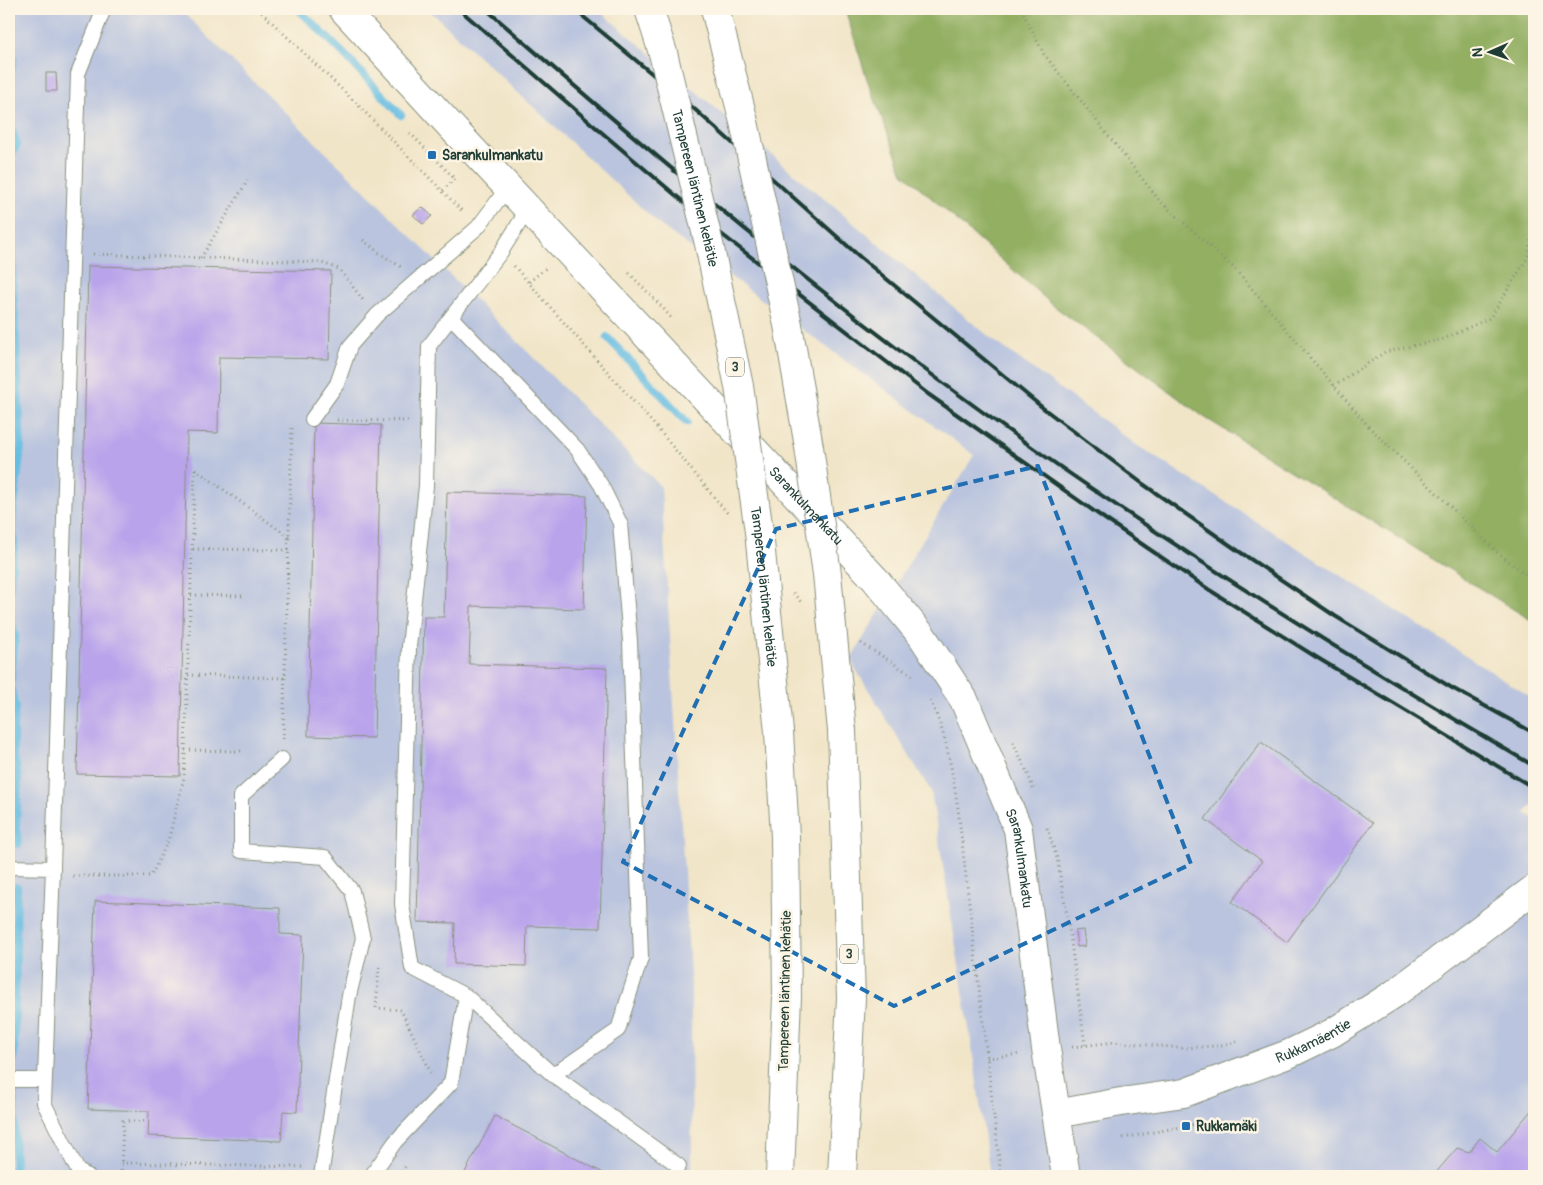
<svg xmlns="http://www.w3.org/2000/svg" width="1543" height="1185" font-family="Pangolin,sans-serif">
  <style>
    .industrial { fill: #bac4de }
    .forest { fill: #92af62; stroke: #58764b }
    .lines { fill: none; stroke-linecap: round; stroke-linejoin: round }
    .stream { stroke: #65bde2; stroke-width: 8 }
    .building { fill: #b9a4eb }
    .lane-casing { stroke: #88917e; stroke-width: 16 }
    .secondary-casing { stroke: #88917e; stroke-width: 30 }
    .highway-casing { stroke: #88917e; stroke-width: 30 }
    .path { stroke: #88917e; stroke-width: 3; stroke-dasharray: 1 4; stroke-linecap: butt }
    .lane { stroke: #fff; stroke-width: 14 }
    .secondary { stroke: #fff; stroke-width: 28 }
    .highway { stroke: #fff; stroke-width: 28 }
    .rail { stroke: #1f3d34; stroke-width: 4 }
    .highway-bridge-casing { stroke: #88917e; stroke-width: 30; stroke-linecap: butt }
    .highway-bridge { stroke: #fff; stroke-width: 28 }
    .marked { fill: none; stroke: #1f6fb2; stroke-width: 4; stroke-dasharray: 10 6; stroke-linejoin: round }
    .poi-dot { fill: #1f6fb2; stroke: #fcf5e5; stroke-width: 2 }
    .labels { text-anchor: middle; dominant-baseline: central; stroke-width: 5; stroke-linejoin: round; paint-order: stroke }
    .shield { fill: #fcf5e5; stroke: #617469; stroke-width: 1 }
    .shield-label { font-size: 12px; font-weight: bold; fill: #1f3d34 }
    .poi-label { font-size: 14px; font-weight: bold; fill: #1f3d34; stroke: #fcf5e5; text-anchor: start }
    .street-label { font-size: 14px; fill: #1f3d34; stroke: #fcf5e5 }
  </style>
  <rect width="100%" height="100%" fill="#fcf5e5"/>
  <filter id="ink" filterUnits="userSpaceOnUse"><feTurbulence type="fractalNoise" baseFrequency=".02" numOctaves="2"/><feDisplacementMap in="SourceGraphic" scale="10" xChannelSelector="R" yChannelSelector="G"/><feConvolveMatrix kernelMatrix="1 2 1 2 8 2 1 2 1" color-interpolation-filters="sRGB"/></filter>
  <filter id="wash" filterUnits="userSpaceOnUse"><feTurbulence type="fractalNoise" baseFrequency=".0096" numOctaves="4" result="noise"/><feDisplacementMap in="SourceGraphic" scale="20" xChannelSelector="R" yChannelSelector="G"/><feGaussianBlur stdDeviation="1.12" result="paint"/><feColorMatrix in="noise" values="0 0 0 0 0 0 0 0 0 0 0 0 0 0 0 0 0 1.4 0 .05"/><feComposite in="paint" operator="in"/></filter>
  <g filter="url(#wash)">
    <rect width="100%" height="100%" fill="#f1e5c8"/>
    <!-- industrial -->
    <path class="industrial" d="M9,9H180L516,340L661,487L691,990L692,1176H9Z
      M428,9H597L992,339L1138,446L1534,699V803L1525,813L1534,818V1176H990L972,1047L931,791L850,660L974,455L660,225Z"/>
    <!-- forest -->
    <path class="forest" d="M845,9H1534V622L1204,417L1054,306L903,173L867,79Z"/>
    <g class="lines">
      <!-- stream -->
      <path class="stream" d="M298,9L345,55L401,115
        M9,11V9
        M9,39L13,59L10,78V124L17,145L11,154V210L13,287L21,446L12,523L14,544L9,592
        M607,337L687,422
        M9,611L15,637L10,685L15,707L13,724V753L18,778L16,827L18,844
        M14,1058L17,887
        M14,1095L15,1176"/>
    </g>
    <g id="blocks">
      <!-- building -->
      <path class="building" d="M46,73H56L57,91H46Z
        M422,207L432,216L423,224L413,215Z
        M88,266L331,271L329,359L219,357L218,433L187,432L180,776L77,774Z
        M314,423L381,425L374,738L308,736Z
        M447,492L587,496L584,609L471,606L469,664L607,668L600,928L527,926L526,966L454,964L455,923L417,922L424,617H444Z
        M1261,742L1373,823L1287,942L1232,902L1262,861L1205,819Z
        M95,901L280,908V934L303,935L297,1112L283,1111L281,1141L148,1136L149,1111L88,1109Z
        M1083,930L1085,946L1077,947L1075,931Z
        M1534,1107V1176H1436L1434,1175L1457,1148L1469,1152L1480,1138L1497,1152Z
        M495,1116L609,1176H463Z"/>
    </g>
  </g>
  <g filter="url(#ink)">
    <use href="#blocks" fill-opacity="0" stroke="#88917e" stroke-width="1"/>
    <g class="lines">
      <defs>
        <path id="lane" d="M451,317L577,449L601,485L620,523L630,641L641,958L618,1030L553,1075
          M312,419L337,384L350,346L377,315L478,227L508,187
          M282,759L241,796V851L325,857L352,891L363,938L349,996L321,1176
          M9,867L53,868L44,1103L78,1171L88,1176
          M53,868L78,74L104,9
          M466,996L412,968L402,904L409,647L426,486L429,346L501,252L528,209
          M9,1080H45
          M371,1176L395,1142L451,1083L466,996L553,1075L679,1166"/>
        <g id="secondary">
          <path id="s1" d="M343,9L457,133L875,579L922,636L964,700L1018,829L1046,1049L1066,1176"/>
          <path id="s2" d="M1056,1114L1121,1102L1184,1093L1291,1053L1332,1033L1394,994L1534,889"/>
        </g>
        <path id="highway" d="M779,732L785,837L787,996L780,1176
          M842,1176L851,998L842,731"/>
      </defs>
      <!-- lane casing -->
      <use href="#lane" class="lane-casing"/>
      <!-- secondary casing -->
      <use href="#secondary" class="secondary-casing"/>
      <!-- highway casing -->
      <use href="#highway" class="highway-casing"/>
      <!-- path -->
      <path class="path" d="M258,9L354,101L463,212
        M1021,9L1044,54L1159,200L1237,271L1368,426L1499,554L1534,581
        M410,133L455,179L442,191
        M363,240L378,252L401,267
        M93,254L319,262L339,269L363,300
        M201,258L249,178
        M514,266L658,429L729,515
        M629,273L662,307L671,318
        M529,282L546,268
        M1334,386L1385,352L1443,339L1490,318L1528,257L1534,222
        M337,420L408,421
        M195,469L289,537
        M193,549L289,550
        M793,593L802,603
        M191,595L246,596
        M861,643L915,677
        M188,675L285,678
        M930,701C947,733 952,772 958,808L1001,1176
        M283,739L292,425
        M1013,742L1028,774L1034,791
        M185,750L242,751
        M1047,828L1057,858L1068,921L1085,1045
        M73,876H151L168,841L184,778L195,468
        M379,967L376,1008L401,1010L432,1075
        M1072,1047L1115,1042L1182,1048L1217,1046L1237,1042
        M987,1058L1021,1054
        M1123,1138L1201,1123
        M121,1163L303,1167
        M121,1176L123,1121H146
        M399,1176L407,1164"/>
      <!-- lane -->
      <use href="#lane" class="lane"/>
      <!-- secondary -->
      <use href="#secondary" class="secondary"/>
      <!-- highway -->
      <use href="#highway" class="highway"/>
      <!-- rail -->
      <path class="rail" d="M459,9L593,125L720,233L928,394L1105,519L1208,589L1316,657L1534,788
        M486,9C633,138 782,264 939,380C1129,521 1330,647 1534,766
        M574,9L691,106L860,257L1043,408L1143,484L1237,550L1335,616L1452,688L1534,733"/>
      <defs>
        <g id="highway-bridge">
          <path id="s3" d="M649,9L663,53L709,244L739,386L759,532L779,732"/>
          <path d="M715,9L744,122L788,325L809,447L827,574L842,731"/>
        </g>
      </defs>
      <!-- highway-bridge casing -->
      <use href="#highway-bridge" class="highway-bridge-casing"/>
      <!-- highway-bridge -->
      <use href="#highway-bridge" class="highway-bridge"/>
    </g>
  </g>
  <!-- marked area -->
  <path class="marked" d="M1038,466L1191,864L894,1006L623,862L776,529Z"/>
  <!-- markers -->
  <g class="poi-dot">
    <rect x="427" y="150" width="10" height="10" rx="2.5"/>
    <rect x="1181" y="1121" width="10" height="10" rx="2.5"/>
  </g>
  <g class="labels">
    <!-- shield labels -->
    <g class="shield">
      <rect x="726" y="357.5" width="18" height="19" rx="4"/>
      <rect x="840" y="944.5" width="18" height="19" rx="4"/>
    </g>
    <g class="shield-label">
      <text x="735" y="367">3</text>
      <text x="849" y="954">3</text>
    </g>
    <!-- poi labels -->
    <g class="poi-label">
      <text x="442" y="155">Sarankulmankatu</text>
      <text x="1196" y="1126">Rukkamäki</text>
    </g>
    <!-- street labels -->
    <g class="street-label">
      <text stroke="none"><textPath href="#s3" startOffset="185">Tampereen läntinen kehätie</textPath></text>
      <text stroke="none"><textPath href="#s1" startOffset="679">Sarankulmankatu</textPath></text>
      <text stroke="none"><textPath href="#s3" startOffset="590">Tampereen läntinen kehätie</textPath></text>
      <text stroke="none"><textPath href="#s1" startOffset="1099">Sarankulmankatu</textPath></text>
      <text transform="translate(785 991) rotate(-89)">Tampereen läntinen kehätie</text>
      <text stroke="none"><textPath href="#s2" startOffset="269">Rukkamäentie</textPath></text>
    </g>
  </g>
  <!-- margin -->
  <rect width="1543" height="1185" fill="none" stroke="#fcf5e5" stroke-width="30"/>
  <!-- north arrow -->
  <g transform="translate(1490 52) rotate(268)" stroke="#fcf5e5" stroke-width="4" paint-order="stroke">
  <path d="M0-4L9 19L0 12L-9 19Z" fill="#1f3d34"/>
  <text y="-8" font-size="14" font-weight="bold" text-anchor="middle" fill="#1f3d34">N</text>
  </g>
</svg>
